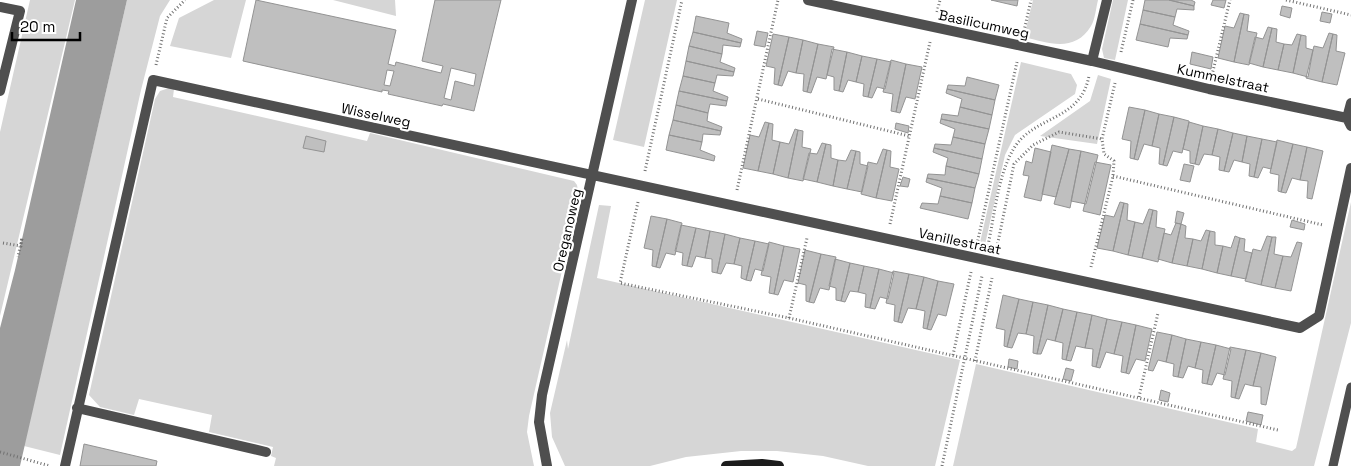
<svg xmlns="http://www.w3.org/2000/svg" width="1351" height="466" font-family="'Space Grotesk',sans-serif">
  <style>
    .green { fill: #d6d6d6 }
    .water { fill: #9d9d9d }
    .building { fill: #bfbfbf; stroke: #939393; fill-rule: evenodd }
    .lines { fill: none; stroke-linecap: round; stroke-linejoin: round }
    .path { stroke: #717171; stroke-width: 3; stroke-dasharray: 1 2.5; stroke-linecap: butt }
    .service { stroke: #4f4f4f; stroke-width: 9 }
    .minor { stroke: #4f4f4f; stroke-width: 10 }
    .secondary { stroke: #1c1c1c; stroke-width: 10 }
    .labels { text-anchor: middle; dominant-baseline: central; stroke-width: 4.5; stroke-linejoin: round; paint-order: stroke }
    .street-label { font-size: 14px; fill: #000; stroke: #fff }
  </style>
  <rect width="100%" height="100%" fill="#fff"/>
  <!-- green -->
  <path class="green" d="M30,0H75L0,316V132Z
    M127,0H170L160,16L141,90L60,455L24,446Z
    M214,0H246L231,58L170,46L179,18Z
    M333,0H395L396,16Z
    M645,0H677L644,147L613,140Z
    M1033,0H1098C1096,8 1095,20 1091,26C1075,53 1048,43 1024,37Z
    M1113,0H1128L1115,60L1104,58L1102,49Z
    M1021,62L1071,74L1077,85L1075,94L1015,135L1005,155L984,249L979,247Z
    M1098,75L1111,79L1097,144L1040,136L1090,101Z
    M169,88L174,89L173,97L367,141L370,133L574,181L577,185L579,196L529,416L527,432L534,466H274L276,458L271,456L273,447L209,432L212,415L139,399L134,415L100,407L89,395L155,99L160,91Z
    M1351,202V323L1314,466H953L976,364L1258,429L1256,442L1292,451L1296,448Z
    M599,205L611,206L597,278L960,360L935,466H868L823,456L777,451H741L686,457L650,466H565L552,437L550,413L567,340L568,349Z"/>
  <!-- water -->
  <path class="water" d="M76,0H127L20,466H0V328L15,270Z"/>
  <!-- building -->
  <path class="building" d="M256,0L396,30L388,64L395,66L396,62L441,73L443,66L422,61L435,0H501L474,111L443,104L442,106L388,94L389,91L382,90V92L243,61ZM451,68L476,74L474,86L455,81L451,100L444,98ZM387,70L394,71L390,86L384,85Z
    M991,0H1018L1017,6Z
    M1145,0H1169L1194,6V10L1177,9L1175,17L1143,10Z
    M1169,0H1191L1195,2L1194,6Z
    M1213,0H1226L1224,8L1211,5Z
    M1282,6L1292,8L1290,18L1280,15Z
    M1143,10L1175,17L1173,25L1189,31L1188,35L1140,24Z
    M1322,12L1332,14L1330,23L1320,21Z
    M1240,13L1244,14L1234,62L1218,58L1225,26L1234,28Z
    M1244,14L1249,15L1247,31L1257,33L1249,65L1234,62Z
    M696,16L729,23L727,33L742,39L741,43L693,32Z
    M1140,24L1188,35L1187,39L1170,38L1168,47L1136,40Z
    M1268,27L1272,28L1263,67L1249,63L1255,37L1263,39Z
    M1272,28L1277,29L1276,42L1284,44L1278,70L1263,67Z
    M757,31L768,33L765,47L754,45Z
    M693,32L741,43L740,47L723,45L722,54L689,46Z
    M1329,33L1333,34L1322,82L1306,78L1314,46L1323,48Z
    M773,34L789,37L778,85L774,84L775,68L766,66Z
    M1297,34L1301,35L1293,73L1278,70L1284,44L1292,45Z
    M1333,34L1337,35L1336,51L1345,53L1337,85L1322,82Z
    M1301,35L1306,36V48L1313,50L1308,77L1293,73Z
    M789,37L803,40L796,73L788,71L782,86L778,85Z
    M803,40L818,44L807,92L803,91L804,74L796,73Z
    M818,44L834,47L826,79L817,77L811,93L807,92Z
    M689,46L722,54L720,62L735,68L734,72L686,61Z
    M832,49L847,52L839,91L834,90V77L827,75Z
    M847,52L862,56L856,82L848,80L843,92L839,91Z
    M1192,52L1213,57L1211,69L1190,64Z
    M862,56L877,59L868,97L863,96L864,84L856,82Z
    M877,59L891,62L885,89L877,87L872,98L868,97Z
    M891,60L906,64L896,112L891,111L893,94L883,92Z
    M686,61L734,72L733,76L717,75L715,83L683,76Z
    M906,64L922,67L915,99L906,97L900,113L896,112Z
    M683,76L715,83L713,91L728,97L727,101L679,91Z
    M967,77L999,85L995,100L947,89L948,85L965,86Z
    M947,89L995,100L992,115L960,107L962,99L946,93Z
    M679,91L727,101L726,106L710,104L708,113L676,105Z
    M676,105L708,113L707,121L722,127L721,131L673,120Z
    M960,107L992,115L989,129L941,119L942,114L958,116Z
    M1129,107L1145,110L1134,159L1130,158L1131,141L1122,139Z
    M1145,110L1159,114L1152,146L1144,144L1138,160L1134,159Z
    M1159,114L1174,117L1163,165L1159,164L1160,148L1152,146Z
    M1174,117L1189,121V122L1182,153L1173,151L1167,166L1163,165Z
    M941,119L989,129L985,144L953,137L955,129L940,123Z
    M673,120L721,131L720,135L703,134L702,142L669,135Z
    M765,122L769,123L758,171L743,168L750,135L759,137Z
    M1189,122L1203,126L1195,164L1190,163V151L1183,149Z
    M769,123L773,124L772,140L780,142L773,174L758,171Z
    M896,123L909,126L908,133L895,129Z
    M1203,126L1218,129L1212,155L1204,154L1199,165L1195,164Z
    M795,129L798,130L788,178L773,174L780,142L789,144Z
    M1218,129L1233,133L1224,171L1219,170L1220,157L1212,155Z
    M798,130L803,131L802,147L811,149L803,181L788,178Z
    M1233,133L1247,136L1242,162L1234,160L1229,172L1224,171Z
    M669,135L702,142L700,150L715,156L714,161L666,150Z
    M306,136L326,141L324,152L303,148Z
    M1247,136L1262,139L1254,177L1249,176L1250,164L1242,162Z
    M953,137L985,144L982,159L934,148L935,144L951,145Z
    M1262,139L1277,142L1271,169L1263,167L1258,178L1254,177Z
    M1277,140L1293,144L1281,192L1278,191L1279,175L1270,173Z
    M822,143L826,144L817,182L803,179L809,153L817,154Z
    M826,144L831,145V158L838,160L833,186L817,182Z
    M1293,144L1307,147L1300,180L1292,178L1286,193L1281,192Z
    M1052,145L1069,149L1056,197L1042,194Z
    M1307,147L1323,151L1312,199L1307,198L1308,181L1300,180Z
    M934,148L982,159L979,174L946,166L948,158L933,152Z
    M1035,148L1051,152L1041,201L1024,197L1029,176L1023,175L1026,161L1032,163Z
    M883,149L887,150L876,198L861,194L868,162L877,164Z
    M1069,149L1081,151L1070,208L1054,204Z
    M851,150L856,151L847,189L833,186L838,160L846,161Z
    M887,150L891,151L890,167L899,169L892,201L876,198Z
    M856,151L860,152V164L868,166L862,192L847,189Z
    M1081,151L1098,155L1086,204L1071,201Z
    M1095,162L1111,165L1100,215L1083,211Z
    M1184,164L1194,166L1190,182L1180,180Z
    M946,166L979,174L975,188L927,178L928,174L945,175Z
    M903,177L910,179L908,187L900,186Z
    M927,178L975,188L972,203L940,196L942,188L926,182Z
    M940,196L972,203L968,219L920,208L922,203L938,204Z
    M1120,202L1124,203L1113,251L1097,248L1105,215L1114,217Z
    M1124,203L1128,204L1127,220L1135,222L1128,255L1113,251Z
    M1149,209L1153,210L1142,258L1128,255L1135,222L1143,224Z
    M1153,210L1157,211L1156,227L1165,229L1158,262L1142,258Z
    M1177,211L1184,213L1181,224L1175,223Z
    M651,216L667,219L656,267L652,266L653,250L644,248Z
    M667,219L682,223L675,255L666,253L660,268L656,267Z
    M1292,220L1305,224L1304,230L1290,227Z
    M1176,223L1181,224L1172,263L1158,259L1164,233L1171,235Z
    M1181,224L1186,226L1185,238L1193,239L1187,266L1172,263Z
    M681,225L696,228L687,266L682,265L683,253L675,251Z
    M696,228L710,231L705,258L696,256L692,267L687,266Z
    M1206,230L1210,231L1202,269L1187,266L1193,239L1201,241Z
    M710,231L725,234L717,273L712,272V259L705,258Z
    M1210,231L1215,232V245L1223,246L1217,273L1202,269Z
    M725,234L740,238L734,264L726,263L721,274L717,273Z
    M1235,236L1240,238L1231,276L1217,273L1223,246L1231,248Z
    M1267,236L1272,237L1261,285L1245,281L1253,249L1261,251Z
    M1272,237H1276L1274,254L1283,256L1275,288L1261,285Z
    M740,238L755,241L746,280L741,278L742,266L734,264Z
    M1240,238L1245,239L1244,251L1252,253L1246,279L1231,276Z
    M755,241L769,244L763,271L755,269L751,281L746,280Z
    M769,242L784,246L774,294L769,293L771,277L761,275Z
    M1297,242L1302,243L1291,291L1275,288L1283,256L1291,257Z
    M784,246L800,249L793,282L784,280L778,295L774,294Z
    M805,250L821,254L809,302L806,301V285L798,283Z
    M821,254L836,257L829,290L820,288L814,303L809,302Z
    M835,259L850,263L841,301L836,300V288L829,286Z
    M850,263L864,266L858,292L850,291L845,302L841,301Z
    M864,266L879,269L870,308L865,307L866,294L858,292Z
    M879,269L894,273L888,299L880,297L875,309L870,308Z
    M893,271L909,274L898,322L894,321L895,305L886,303Z
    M909,274L924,277L916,309L908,308L902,323L898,322Z
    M924,277L938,281L927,329L923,328L925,311L916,309Z
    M938,281L954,284L946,316L938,314L931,330L927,329Z
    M1003,295L1019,299L1007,347L1004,346L1005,330L996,328Z
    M1019,299L1033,302L1026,334L1018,333L1012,348L1007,347Z
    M1033,302L1048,305L1037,354L1033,353L1034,336L1026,334Z
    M1048,305L1063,309L1055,341L1047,339L1041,354H1037Z
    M1063,309L1077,312L1066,360L1062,359L1063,343L1055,341Z
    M1077,312L1092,315L1085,348L1076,346L1071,361L1066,360Z
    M1092,315L1107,319L1096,367L1092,366L1093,349L1085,348Z
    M1107,319L1122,322L1114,354L1106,352L1100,368L1096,367Z
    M1122,322L1136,325L1126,373L1121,372L1123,356L1114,354Z
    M1136,325L1152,329L1145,361L1136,359L1129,374L1126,373Z
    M1157,332L1172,335L1166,362L1158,360L1153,371L1148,370Z
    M1172,335L1186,339L1178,377L1173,376L1174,364L1166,362Z
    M1186,339L1201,342L1195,368L1188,366L1183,378L1178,377Z
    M1201,342L1216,345L1207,384L1202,383L1203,370L1195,368Z
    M1216,345L1231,349L1225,375L1217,373L1212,385L1207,384Z
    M1230,347L1246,350L1235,398L1231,397L1232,381L1223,379Z
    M1246,350L1261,353L1253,386L1245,384L1239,399L1235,398Z
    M1261,353L1276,357L1266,405L1261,404V387L1253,386Z
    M1009,359L1018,361L1017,369L1008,367Z
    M1066,368L1074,370L1071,381L1063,379Z
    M1161,390L1170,393L1168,402L1159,400Z
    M1248,412L1263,415L1261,425L1246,421Z
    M84,444L157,461L156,466H80Z"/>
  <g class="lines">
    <!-- path -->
    <path class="path" d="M1286,0L1351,15
      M937,12L940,0
      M1024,31L1031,0
      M1121,52L1133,0
      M156,65L167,18L185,0
      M1212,75L1230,0
      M758,99L909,136
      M645,171L682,0
      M1113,176L1323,225
      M737,190L778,0
      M638,202L620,283L789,318L1278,430
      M890,224L930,42
      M3,243L21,246L22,238L18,257
      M977,244L1017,62
      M988,245C995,214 999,162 1021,139C1045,115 1081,117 1089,76
      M997,247L1014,164L1033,145L1059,132L1102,139
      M1091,267L1113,176L1114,161L1104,154L1102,139L1115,83
      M789,318L807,238
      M953,355L971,272
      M975,361L992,278
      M1139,397L1158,313
      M0,452L50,466
      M942,466L982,276"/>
    <!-- service -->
    <path class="service" d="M1333,466L1351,387"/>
    <!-- minor -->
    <path class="minor" d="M808,0L1092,61L1107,0
      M0,7L20,11L0,91
      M1092,61L1209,89L1347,118
      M1351,103L1347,118L1351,126
      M77,408L266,452
      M65,466L153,80L1300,328L1319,316L1351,168
      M547,466L539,422L542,395L632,0"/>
    <!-- secondary -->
    <path class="secondary" d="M726,466L762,464L779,466"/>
  </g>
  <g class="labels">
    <!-- street labels -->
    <g class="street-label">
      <text transform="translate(984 24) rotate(12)">Basilicumweg</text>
      <text transform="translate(1223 78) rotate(12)">Kummelstraat</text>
      <text transform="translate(376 115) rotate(12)">Wisselweg</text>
      <text transform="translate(567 230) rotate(-77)">Oreganoweg</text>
      <text transform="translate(960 241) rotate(12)">Vanillestraat</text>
    </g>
  </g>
  <!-- scale -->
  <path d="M12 32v8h68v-8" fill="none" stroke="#000000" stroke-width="2.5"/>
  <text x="20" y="32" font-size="15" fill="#000000" stroke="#ffffff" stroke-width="4" paint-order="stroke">20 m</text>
</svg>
